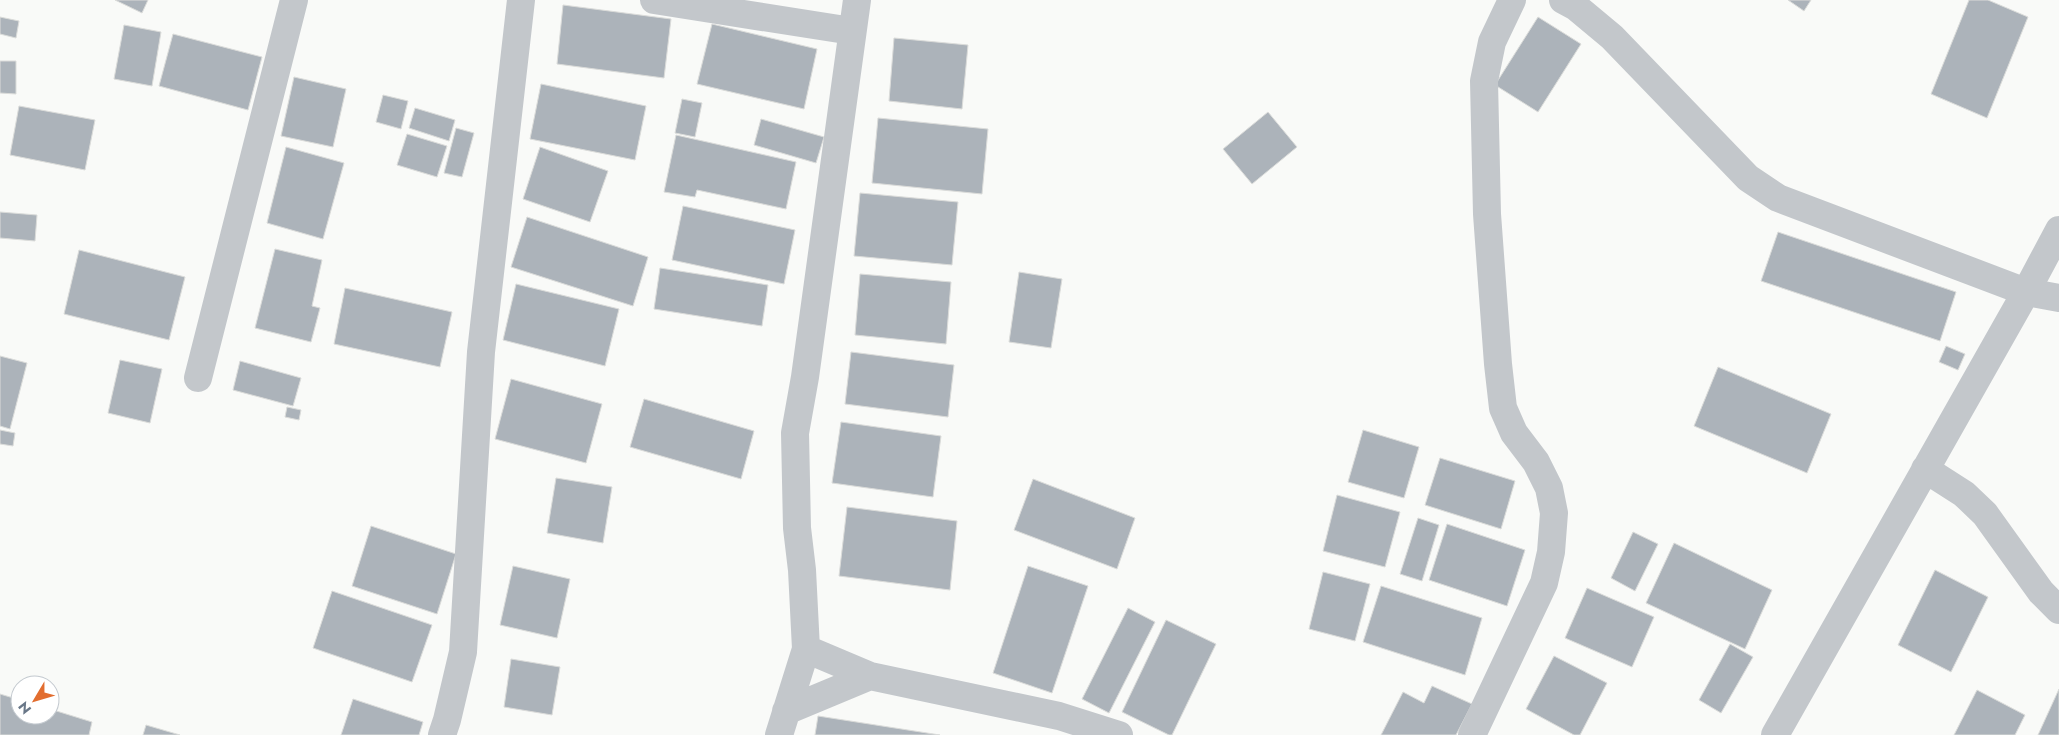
<svg xmlns="http://www.w3.org/2000/svg" width="2059" height="735" font-family="Jost,sans-serif">
  <style>
    .building { fill: #acb3ba; stroke: #dbdcda }
    .lines { fill: none; stroke-linecap: round; stroke-linejoin: round }
    .minor { stroke: #c3c7cb; stroke-width: 28 }
  </style>
  <rect width="100%" height="100%" fill="#f9faf8"/>
  <!-- building -->
  <path class="building" d="M115,0H148L142,13Z
    M1788,0H1811L1804,11Z
    M1969,0H1988L2028,17L1987,118L1931,94Z
    M563,5L671,19L664,78L557,64Z
    M0,17L19,21L16,38L0,34Z
    M1538,17L1581,44L1538,112L1495,85Z
    M712,24L817,49L804,109L697,84Z
    M124,25L161,32L152,86L114,79Z
    M173,34L262,57L248,110L159,86Z
    M894,38L968,45L962,109L889,101Z
    M0,61H16V94L0,93Z
    M294,77L346,89L333,147L281,136Z
    M541,84L646,106L635,160L530,139Z
    M383,95L408,101L401,129L376,122Z
    M682,99L702,103L695,137L675,133Z
    M19,106L95,120L85,170L10,155Z
    M415,108L455,120L449,141L409,128Z
    M1268,112L1297,147L1252,184L1223,149Z
    M878,118L988,129L982,194L872,183Z
    M761,119L824,137L816,163L754,145Z
    M456,128L474,133L462,177L444,173Z
    M407,134L447,146L437,177L397,165Z
    M676,135L796,162L786,209L697,190L695,197L664,192Z
    M286,147L344,163L323,239L267,223Z
    M540,147L608,171L590,222L523,199Z
    M860,193L958,202L952,265L854,256Z
    M683,206L795,230L784,284L672,260Z
    M0,212L37,215L35,241L0,238Z
    M527,217L648,257L633,306L511,267Z
    M1778,232L1956,292L1940,341L1761,281Z
    M275,249L322,260L312,306L320,308L311,342L255,328Z
    M79,250L185,277L169,340L64,314Z
    M660,268L768,285L762,326L654,309Z
    M1019,272L1062,279L1051,348L1009,342Z
    M860,274L951,282L946,344L855,335Z
    M516,284L619,309L605,366L503,340Z
    M345,288L452,312L440,367L334,344Z
    M1946,346L1965,354L1958,370L1939,362Z
    M851,352L954,365L948,417L845,404Z
    M0,356L27,363L10,429L0,426Z
    M120,360L162,369L150,423L108,413Z
    M240,361L301,378L293,406L233,390Z
    M1718,367L1831,414L1807,473L1694,426Z
    M511,379L602,404L586,463L495,439Z
    M644,399L754,431L741,479L630,447Z
    M287,407L301,410L299,420L285,417Z
    M841,422L941,436L933,497L832,483Z
    M0,430L15,433L13,446L0,444Z
    M1363,430L1419,447L1404,498L1348,482Z
    M1440,458L1515,481L1501,529L1425,505Z
    M556,478L612,487L603,543L547,533Z
    M1033,479L1135,518L1117,569L1014,530Z
    M1337,495L1400,512L1385,567L1323,551Z
    M847,507L957,521L950,590L839,576Z
    M1418,518L1439,525L1422,581L1400,574Z
    M1447,524L1525,550L1507,606L1429,580Z
    M371,526L456,554L437,614L352,586Z
    M1633,532L1658,544L1635,591L1611,578Z
    M1674,543L1772,590L1745,649L1646,603Z
    M513,566L570,579L557,638L500,625Z
    M1028,566L1088,586L1052,693L993,673Z
    M1935,570L1988,597L1951,672L1898,645Z
    M1323,572L1370,584L1355,641L1309,629Z
    M1381,586L1482,618L1465,675L1363,642Z
    M1587,588L1654,617L1632,667L1565,638Z
    M332,591L432,625L412,682L313,648Z
    M1128,608L1155,622L1109,713L1082,699Z
    M1166,620L1216,644L1172,735H1169L1122,712Z
    M1730,644L1753,657L1721,713L1699,700Z
    M1554,656L1607,683L1580,735H1574L1526,709Z
    M511,659L560,667L552,715L504,707Z
    M1432,686L1472,704L1456,735H1381L1403,692L1424,703Z
    M2059,689V735H2038Z
    M1977,690L2025,715L2015,735H1954Z
    M0,694L20,700V715H50V709L92,722L89,735H0Z
    M353,699L423,722L419,735H341Z
    M818,716L940,735H815Z
    M146,725L180,735H143Z"/>
  <g class="lines">
    <!-- minor -->
    <path class="minor" d="M654,0L852,31
      M1563,0L1576,7L1612,37L1748,178L1778,198L2026,292L2059,298
      M198,378L294,0
      M1925,469L1964,494L1985,514L2041,592L2059,610
      M806,649L870,676L1059,716L1119,735
      M786,711L870,676
      M442,735L447,720L463,652L481,352L521,0
      M779,735L806,649L802,570L797,528L795,433L805,377L857,0
      M1472,735L1544,583L1551,552L1554,513L1549,488L1536,462L1514,433L1503,408L1498,364L1487,214L1484,81L1492,42L1512,0
      M1775,735L2026,292L2059,230"/>
  </g>
  <!-- north arrow -->
  <g transform="translate(35 700) rotate(232)"><circle r="24" fill="#ffffff" stroke="#c3c9cf"/>
  <path d="M0-4L9 19L0 12L-9 19Z" fill="#e26d2f"/>
  <text y="-8" font-size="14" font-weight="bold" text-anchor="middle" fill="#697788">N</text>
  </g>
</svg>
